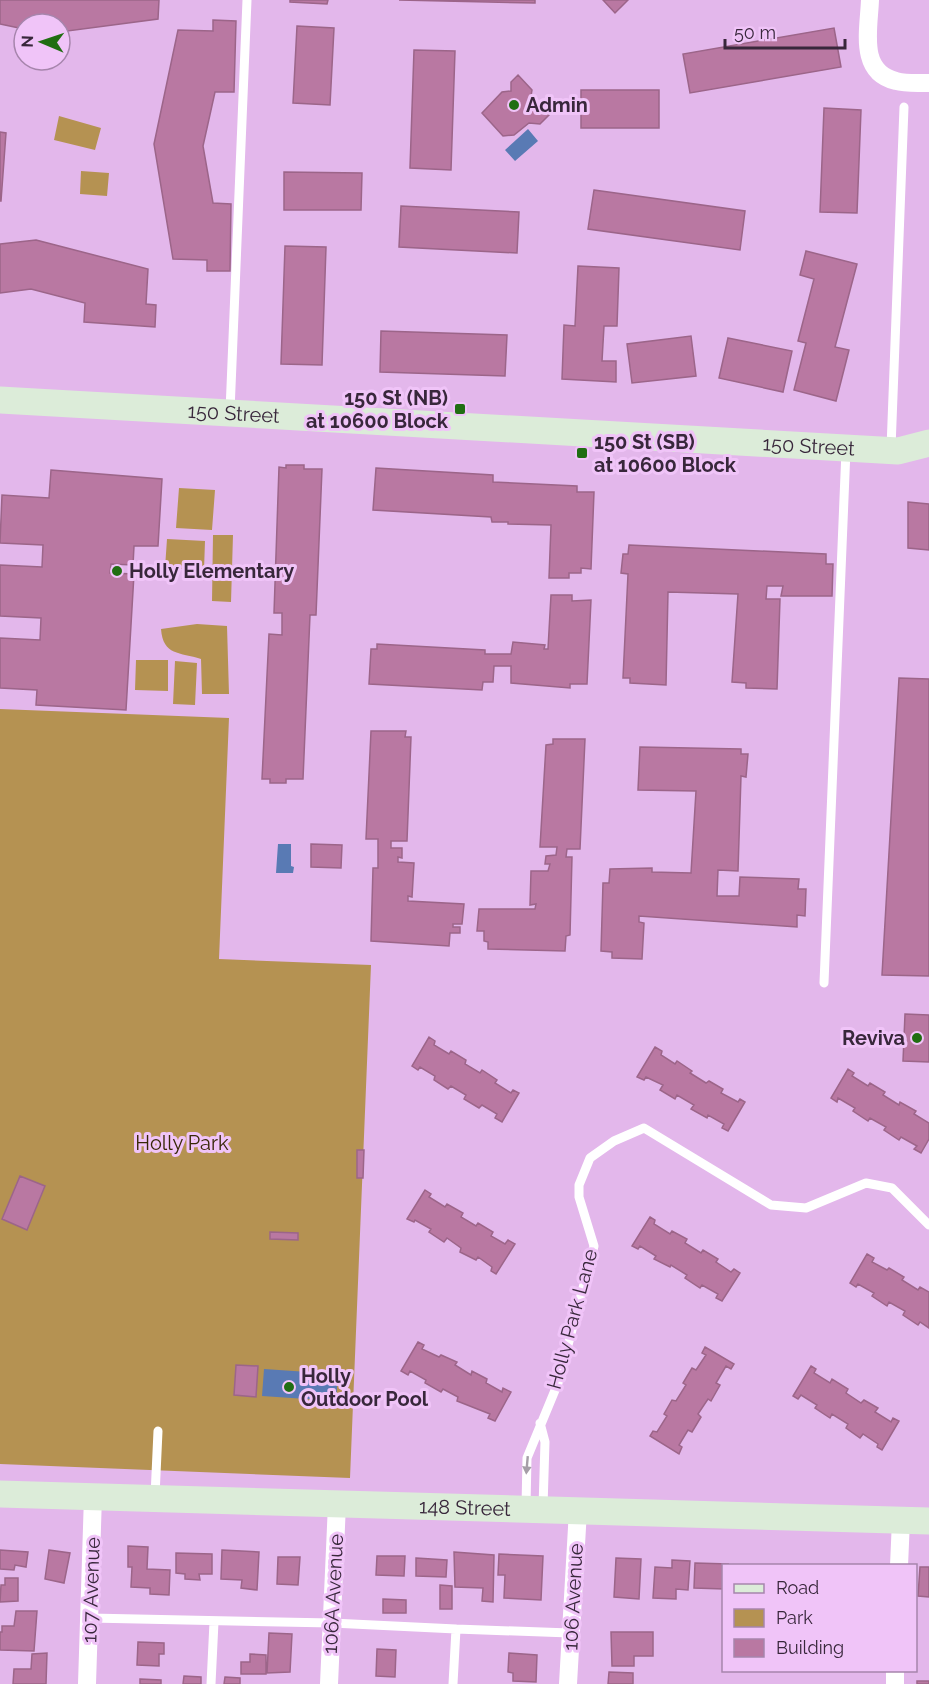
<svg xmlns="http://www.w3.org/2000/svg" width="929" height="1684" font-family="Raleway,sans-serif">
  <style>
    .green { fill: #b59252 }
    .water { fill: #597ab4 }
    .building { fill: #b978a2; stroke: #9c6589; stroke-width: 1.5 }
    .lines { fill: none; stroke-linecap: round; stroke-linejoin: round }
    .lane { stroke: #fff; stroke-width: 9 }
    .street { stroke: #fff; stroke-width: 18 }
    .secondary { stroke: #dcecd9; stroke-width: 27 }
    .oneway { fill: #a59ea7 }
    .poi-dot { fill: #206e12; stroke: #f0c4f8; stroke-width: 2 }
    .labels { text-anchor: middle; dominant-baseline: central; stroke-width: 6; stroke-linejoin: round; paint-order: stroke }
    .poi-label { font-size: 20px; font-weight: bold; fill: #38273b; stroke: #f0c4f8; text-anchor: start }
    .street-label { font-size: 20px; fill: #38273b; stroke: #f0c4f8 }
    .park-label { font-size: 20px; fill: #372707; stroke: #f0c4f8 }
  </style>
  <rect width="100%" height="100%" fill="#e3b7eb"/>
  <!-- green -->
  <path class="green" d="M59,116L101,128L95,150L54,140Z
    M81,171L109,173L107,196L80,194Z
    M179,488L215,490L212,530L176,528Z
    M213,535H233L231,602L212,601Z
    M167,539L205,541L204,570L165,568Z
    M197,624L227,626L229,694H202L201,659C180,652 163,656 161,629Z
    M136,660H168V691L135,690Z
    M175,661L197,663L195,705L173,704Z
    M0,709L229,718L219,959L371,965L350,1478L0,1464Z"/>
  <!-- water -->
  <path class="water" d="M528,129L538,141L515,161L505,150Z
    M278,844H291V866L294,867L293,873H276Z
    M264,1369L338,1374L336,1401L262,1396Z"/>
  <!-- building -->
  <path class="building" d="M0,0H159L158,19L60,32V24H24V29L0,24Z
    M290,0H328L327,4L290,2Z
    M399,0H535V3Z
    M603,0H628L615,13Z
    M213,20L236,21L234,92H215L203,146L213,203L231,204L230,271H207V260L173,259L154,144L178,30L213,31Z
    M297,26L334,28L330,105L293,103Z
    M834,28L841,67L690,93L683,54Z
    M414,50L455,51L451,170L410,168Z
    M518,75L532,90L531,96L549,115L540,124L529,123L514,135L503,136L482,113L502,92L511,91V82Z
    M581,90H659V128H581Z
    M824,108L861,110L857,213L820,212Z
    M0,132L6,133L1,201H0Z
    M284,172L362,173L361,210H284Z
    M594,190L745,211L740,250L588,229Z
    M401,206L519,212L517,253L399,247Z
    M36,240L148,269L146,304L156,305L155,327L84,322L85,303L31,289L0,293V244Z
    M285,246L326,247L322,365L281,364Z
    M806,251L857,264L835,347L849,350L836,401L794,390L806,343L798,341L814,279L800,275Z
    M578,266L619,268L617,326H604L602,361H616V382L562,379L564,325L575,326Z
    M381,331L507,335L505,376L380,372Z
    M691,336L696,376L632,383L627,344Z
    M728,338L792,351L783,392L719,378Z
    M286,465H304V469H322L316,615H310L303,779H286V783H270V779H262L269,634L282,635V613H274L279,467L286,468Z
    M376,468L493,475V482L577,486V492H594L591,569L581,568V573H569V578H549L551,525L508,524V522H492L491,517L373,510Z
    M51,470L162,479L158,546H134L133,565L111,564L110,573L134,574L126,710L36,705L37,690L0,688V638L40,640L41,618L0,616V565L42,567L43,545L0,543L2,495L49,498Z
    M908,502L929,504V550L908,548Z
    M629,545L826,554V564H833L832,596H781L783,586H767L766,599H780L777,689L746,688V683L732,682L738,594L668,592L666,685L630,683V678H623L628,574L621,573L623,554H628Z
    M551,595H572V601L591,600L587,684H570V688L511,683V666H494L493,682H483L482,690L369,684L371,649H377V644L485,650V654H511L513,642L545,645L544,649H548Z
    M899,678L929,679V976L882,975Z
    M371,731H406L405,737H411L407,841H391V848H402V858L398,857V862L414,863L412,897L408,896V901L464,904L462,924H453V927H460V933H450L449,946L371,941L373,868H378V839H366Z
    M553,739H585L580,849H567L566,857H572L570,935L566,936L565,951L488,949V942L484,941V931H477L479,909H535L536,904L530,905L531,871H548L550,864H545L546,856L556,855L557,847H540L546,745L553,744Z
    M640,747L741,749V754H748L746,777L741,776L738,871L718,870L717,896H739L740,877L799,879L798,889H806L805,916L797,915V927L639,916V922L644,923L642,959L612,958V952L601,951L603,883H609L610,869L652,868V872L691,873L696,791L638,790Z
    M311,844L342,845L341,868L311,867Z
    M905,1014L929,1015V1062L903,1061Z
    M429,1037L435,1041L434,1045L449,1054L451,1051L466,1060L465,1064L480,1073L482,1070L497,1080L495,1083L511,1093L513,1090L519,1093L502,1122L495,1118L497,1114L482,1105L479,1108L464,1099L466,1095L451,1086L448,1089L434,1080L435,1076L420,1067L418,1070L412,1066Z
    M655,1047L662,1051L661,1055L675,1064L677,1061L692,1071L690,1073L706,1083L709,1081L723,1089L721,1093L738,1102L740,1099L745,1102L728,1131L722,1128L724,1124L708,1115L707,1118L691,1109L694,1105L677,1095L675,1099L660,1090L663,1085L646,1077L644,1080L637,1077Z
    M848,1069L854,1073L852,1076L868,1086L870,1083L885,1092L883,1095L899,1105L900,1102L916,1111L914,1114L929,1123V1139L921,1153L914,1149L917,1146L901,1137L899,1140L884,1130L886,1127L870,1118L868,1121L853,1111L855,1108L838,1098L837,1102L831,1098Z
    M357,1150H364L363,1178H357Z
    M20,1176L45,1186L27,1230L2,1219Z
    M425,1190L431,1194L429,1197L445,1207L447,1204L463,1213L461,1217L476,1226L478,1223L493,1232L491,1236L505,1244L508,1240L515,1244L496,1274L491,1271L492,1267L478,1257L476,1260L460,1252L461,1248L447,1238L444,1242L429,1232L431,1229L415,1220L414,1222L407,1219Z
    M650,1217L655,1220L654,1224L670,1234L672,1231L687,1239L685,1243L701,1253L703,1250L718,1259L716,1262L731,1272L734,1269L740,1273L722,1301L716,1298L718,1294L702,1285L700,1288L685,1278L687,1275L671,1265L670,1267L654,1259L656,1256L640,1246L638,1249L632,1246Z
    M270,1232L298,1233V1240L270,1239Z
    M867,1254L874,1258L872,1262L887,1270L889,1268L904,1277L902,1280L918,1290L920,1287L929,1292V1328L920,1322L918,1325L903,1315L905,1311L889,1302L887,1306L872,1296L874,1293L858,1284L856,1287L850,1283Z
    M418,1342L424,1345L422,1349L439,1357L441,1355L457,1362L455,1365L471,1375L472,1371L487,1379L486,1383L502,1392L503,1388L511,1392L495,1421L488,1418L490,1414L457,1401L458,1397L443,1389L441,1392L425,1383L426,1380L410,1371L408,1375L401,1371Z
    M705,1347L734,1364L731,1369L726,1366L716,1383L720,1385L711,1401L708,1399L698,1414L701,1417L692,1432L688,1430L679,1445L682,1447L679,1454L650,1436L653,1431L657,1432L667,1416L664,1414L672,1400L676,1401L686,1385L683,1383L692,1368L696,1370L706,1355L702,1353Z
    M236,1365L258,1366L256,1397L234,1395Z
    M811,1366L816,1369L814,1373L830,1383L832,1379L848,1389L846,1393L861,1403L864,1400L878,1408L875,1412L891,1422L893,1418L899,1421L882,1450L877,1447L878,1444L863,1434L860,1438L846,1428L848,1424L832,1414L830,1418L815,1408L817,1405L801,1395L798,1399L793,1396Z
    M128,1546L148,1547L147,1569L170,1570L169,1595L150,1594V1588L131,1587L132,1567H128Z
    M0,1550L28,1552L26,1567L15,1565L14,1570L0,1569Z
    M49,1550L70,1553L64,1583L45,1579Z
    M222,1550L259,1552L257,1590L241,1588L242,1580L221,1579Z
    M454,1552L494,1555L493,1602L482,1601L483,1588L455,1587Z
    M176,1553L212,1554V1574H199L200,1580L185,1579V1574L176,1573Z
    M499,1554L543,1556L541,1600L504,1598L505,1575H498Z
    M377,1556H405L404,1576L376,1575Z
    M278,1557H300L298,1585L277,1584Z
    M416,1558L447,1560L446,1577L416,1576Z
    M616,1558L641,1559L639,1599L614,1597Z
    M672,1560L690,1561L688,1590L676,1589V1599L653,1598L655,1567L672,1568Z
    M695,1563L729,1564L724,1566V1589L694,1588Z
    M920,1567H929V1597L918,1596Z
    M5,1578H18V1601L0,1602L1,1585H5Z
    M440,1585L452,1586V1609H440Z
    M383,1599L406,1600V1613H383Z
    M16,1611H37L34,1651L0,1650V1632H2V1626H14Z
    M611,1632H653V1656H634V1666H612Z
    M269,1633L292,1634L290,1672L267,1673Z
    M138,1642L164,1643V1654H159V1666L137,1665Z
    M377,1649L396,1650L395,1677L376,1676Z
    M47,1653L46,1684H13L14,1669H31L32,1654Z
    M509,1653L537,1655L536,1682L513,1681V1673L508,1672Z
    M250,1654L266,1655V1674H241V1662H250Z
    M609,1672L633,1673V1684H608Z
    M184,1676L201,1677V1684H183Z
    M225,1677L240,1678V1684H224Z
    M140,1679L161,1680V1684H140Z
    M917,1681H929V1684H917Z"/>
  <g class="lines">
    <!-- lane -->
    <path class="lane" d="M230,411L247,0
      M891,448L904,107
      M824,983L846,450
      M540,1423L545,1442L543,1507
      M155,1496L158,1431
      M526,1506L527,1458L558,1383L594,1246L579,1197V1185L590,1158L614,1141L644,1128L771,1205L806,1208L866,1183L892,1188L929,1225
      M90,1618L332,1623L456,1629
      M211,1684L214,1622
      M453,1684L456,1629L570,1633"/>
    <!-- street -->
    <path class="street" d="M870,0C869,29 858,72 896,81C906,84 918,83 929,83
      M899,1566L901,1520
      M87,1684L93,1496
      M329,1684L337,1504
      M568,1684L578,1510
      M895,1684V1670"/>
    <!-- secondary -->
    <g class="secondary">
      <path id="s1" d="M0,400L898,451L929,443"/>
      <path id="s2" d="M0,1494L929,1521"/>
    </g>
  </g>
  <!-- one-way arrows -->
  <defs><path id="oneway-solid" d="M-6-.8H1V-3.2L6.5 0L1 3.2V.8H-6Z" transform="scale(1.5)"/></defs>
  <use class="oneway" href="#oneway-solid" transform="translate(527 1465) rotate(95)"/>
  <!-- markers -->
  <g class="poi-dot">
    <circle cx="514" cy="105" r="6"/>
    <rect x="454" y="403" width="12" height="12" rx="3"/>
    <rect x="576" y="447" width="12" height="12" rx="3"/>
    <circle cx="117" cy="571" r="6"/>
    <circle cx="917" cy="1038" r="6"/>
    <circle cx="289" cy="1387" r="6"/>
  </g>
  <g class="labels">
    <!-- poi labels -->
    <g class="poi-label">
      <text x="526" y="105">Admin</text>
      <text x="448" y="398" text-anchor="end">150 St (NB)<tspan x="448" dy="23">at 10600 Block</tspan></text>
      <text x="594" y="442">150 St (SB)<tspan x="594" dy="23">at 10600 Block</tspan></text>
      <text x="129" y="571">Holly Elementary</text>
      <text x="905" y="1038" text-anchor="end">Reviva</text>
      <text x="301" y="1376">Holly<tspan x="301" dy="23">Outdoor Pool</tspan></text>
    </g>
    <!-- street labels -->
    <g class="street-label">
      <text stroke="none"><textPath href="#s1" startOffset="234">150 Street</textPath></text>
      <text stroke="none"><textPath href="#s1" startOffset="810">150 Street</textPath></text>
      <text transform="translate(572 1319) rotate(-75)">Holly Park Lane</text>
      <text stroke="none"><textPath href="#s2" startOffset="465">148 Street</textPath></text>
      <text transform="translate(91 1590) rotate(-88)">107 Avenue</text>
      <text transform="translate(333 1594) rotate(-87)">106A Avenue</text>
      <text transform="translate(573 1597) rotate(-87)">106 Avenue</text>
    </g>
    <!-- park labels -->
    <g class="park-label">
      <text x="182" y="1143">Holly Park</text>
    </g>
  </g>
  <!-- legend -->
  <rect x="722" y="1564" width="195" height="108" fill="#f0c4f8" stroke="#a685ac" stroke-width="1.5"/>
  <rect x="734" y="1584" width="30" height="9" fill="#dcecd9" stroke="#a685ac" stroke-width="1.5"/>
  <text x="776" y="1594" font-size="18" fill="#38273b">Road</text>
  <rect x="734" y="1609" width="30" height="18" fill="#b59252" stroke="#a685ac" stroke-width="1.5"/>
  <text x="776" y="1624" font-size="18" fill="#38273b">Park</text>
  <rect x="734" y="1639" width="30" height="18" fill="#b978a2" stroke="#a685ac" stroke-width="1.5"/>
  <text x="776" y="1654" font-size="18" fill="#38273b">Building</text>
  <!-- north arrow -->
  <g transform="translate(42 42) rotate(272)"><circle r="28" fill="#f0c4f8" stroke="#a685ac" stroke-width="1.5"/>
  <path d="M0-4.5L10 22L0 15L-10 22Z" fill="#206e12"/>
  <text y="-9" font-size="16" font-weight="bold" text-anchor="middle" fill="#38273b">N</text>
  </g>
  <!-- scale -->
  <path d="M725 39v9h120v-9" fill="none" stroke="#38273b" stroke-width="3"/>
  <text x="734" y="39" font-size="18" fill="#38273b" stroke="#f0c4f8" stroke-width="4.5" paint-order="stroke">50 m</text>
</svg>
